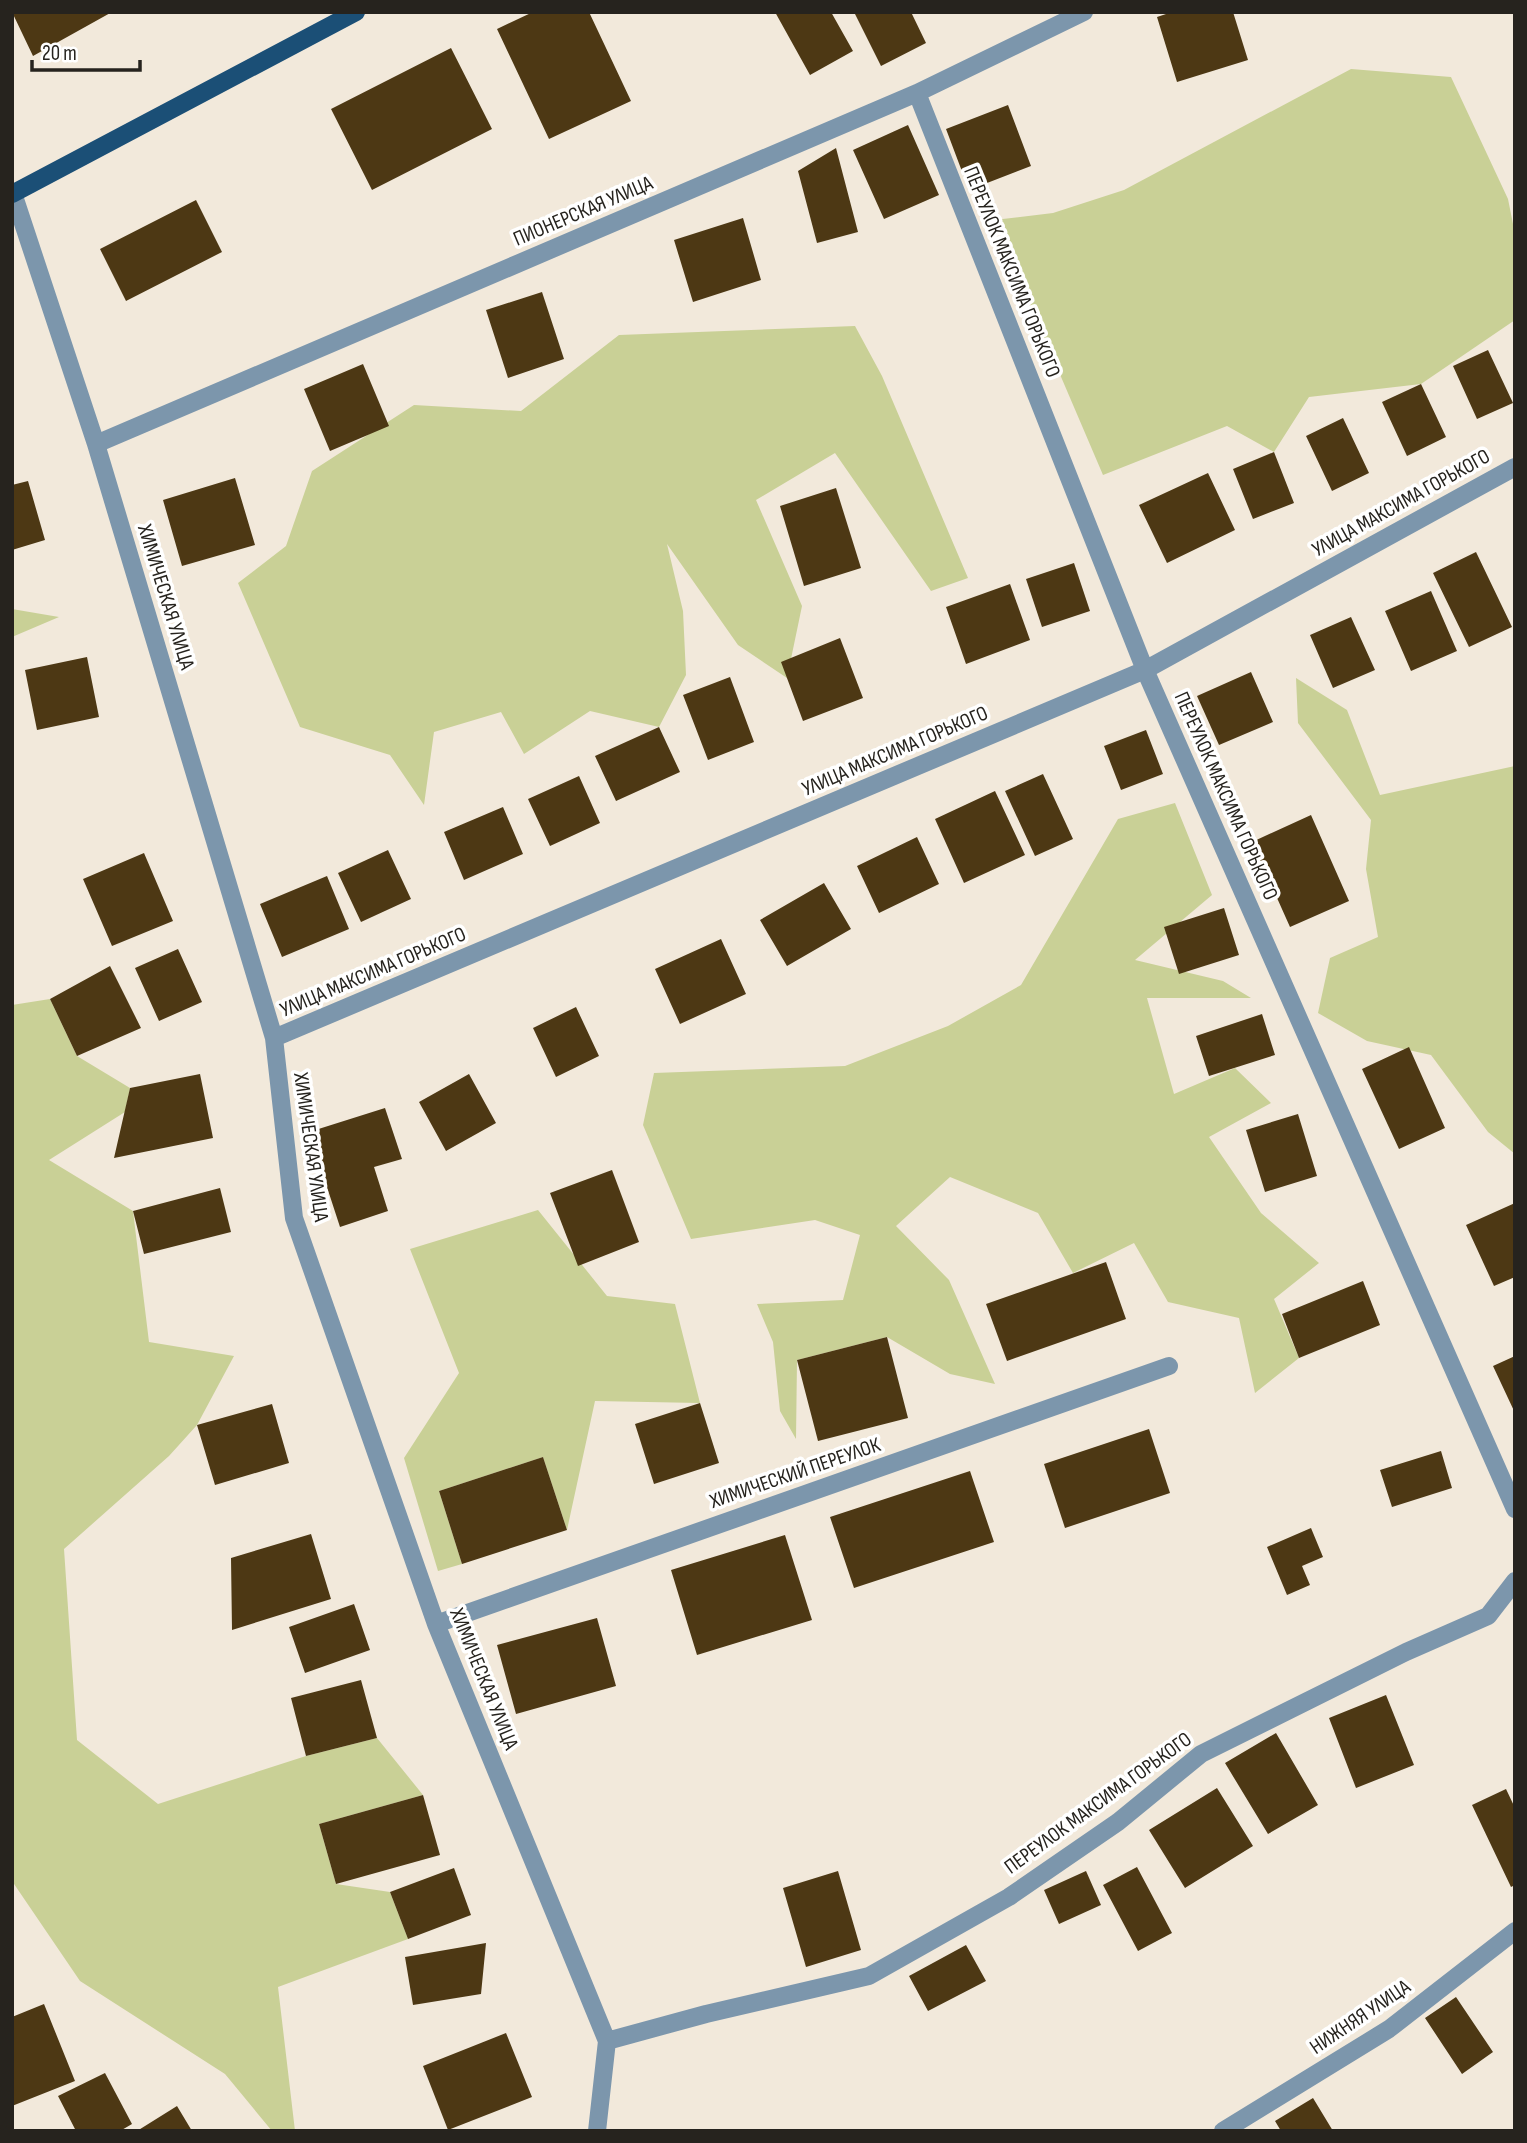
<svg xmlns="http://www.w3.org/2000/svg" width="1527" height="2143" font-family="'Sofia Sans Condensed',sans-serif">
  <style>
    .green { fill: #c9d096 }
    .building { fill: #4d3814 }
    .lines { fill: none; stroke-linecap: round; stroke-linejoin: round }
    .street { stroke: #7c96ac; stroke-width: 18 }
    .primary { stroke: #1b4f76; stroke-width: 18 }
    .labels { text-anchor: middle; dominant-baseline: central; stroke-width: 7; stroke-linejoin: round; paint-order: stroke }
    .street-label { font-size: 21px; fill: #26231e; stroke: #fff }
  </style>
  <rect width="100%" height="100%" fill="#f2e9db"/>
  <!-- green -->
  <path class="green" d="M1351,69L1451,77L1508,199L1515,234V320L1421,384L1309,397L1274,452L1227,426L1103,475L994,220L1053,213L1124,190Z
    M855,326L882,376L968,578L931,591L835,453L756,500L802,606L787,678L738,645L667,544L683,611L686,675L659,727L590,711L524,754L501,712L434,732L424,805L390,755L300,727L238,583L286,546L312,471L414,405L521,411L619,335Z
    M12,609L59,617L12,637Z
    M1296,678L1347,710L1380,795L1515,766V1154L1488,1132L1431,1055L1367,1041L1318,1013L1330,958L1378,937L1366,869L1371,820L1298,723Z
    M1175,803L1212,895L1135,960L1223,981L1251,998H1147L1174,1094L1235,1068L1271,1103L1209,1137L1261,1213L1319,1263L1274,1299L1299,1358L1255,1393L1239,1318L1168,1302L1134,1243L1073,1273L1038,1213L950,1177L896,1226L949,1280L995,1384L950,1374L887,1337L797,1360L796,1439L780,1411L773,1342L757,1304L843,1300L860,1235L815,1220L691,1239L643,1125L654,1073L845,1066L948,1026L1021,985L1118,819Z
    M50,999L77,1056L130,1088L125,1112L49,1160L133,1211L149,1342L234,1356L197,1425L169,1456L64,1549L77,1740L158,1804L306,1756L377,1738L423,1795L319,1824L336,1884L390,1892L408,1939L278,1987L295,2131H272L225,2074L80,1981L12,1881V1005Z
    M538,1210L607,1296L675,1304L700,1403L595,1401L567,1530L543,1457L439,1491L462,1564L438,1571L404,1458L459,1373L410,1249Z"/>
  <!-- building -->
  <path class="building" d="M12,12H112L33,56Z
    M533,12H589L631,101L549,139L497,29Z
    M775,12H831L853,51L810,75Z
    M854,12H911L926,43L881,66Z
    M1172,12H1233L1248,60L1177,82L1157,17Z
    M451,48L492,129L372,190L331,109Z
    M1008,105L1031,166L969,190L946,129Z
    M908,125L939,195L884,219L853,150Z
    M836,148L858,232L817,243L798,171Z
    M196,200L222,252L126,301L100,249Z
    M743,218L761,280L693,302L674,240Z
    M542,292L564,359L508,378L486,310Z
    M1488,350L1513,403L1477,419L1453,366Z
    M363,364L389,426L330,451L304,389Z
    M1421,384L1446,437L1407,456L1382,402Z
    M1343,418L1369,473L1332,491L1306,436Z
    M1274,452L1294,503L1253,519L1233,469Z
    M1208,473L1235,530L1167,563L1139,505Z
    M235,478L255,545L182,566L163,500Z
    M28,481L45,540L12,550V485Z
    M836,488L861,568L804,586L780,506Z
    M1476,552L1512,627L1469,647L1433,573Z
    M1074,563L1090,611L1042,627L1026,579Z
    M1010,584L1030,640L966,664L946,607Z
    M1431,591L1457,651L1411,671L1385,611Z
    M1351,617L1375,670L1333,688L1310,635Z
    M840,638L863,698L803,721L781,662Z
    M87,657L99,717L37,730L25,670Z
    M1251,672L1273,722L1219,745L1197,696Z
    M730,677L754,742L708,760L683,695Z
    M659,727L680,772L616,801L595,756Z
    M1146,730L1163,774L1121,790L1104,746Z
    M1043,774L1073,839L1035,856L1005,791Z
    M579,776L600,823L550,846L528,799Z
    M995,791L1025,855L964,883L935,819Z
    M503,807L523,854L464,880L444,832Z
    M1311,815L1349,901L1290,927L1252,842Z
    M917,837L939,884L879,913L857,866Z
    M388,850L411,899L361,922L338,873Z
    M144,853L173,921L112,946L83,879Z
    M327,876L349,929L282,957L260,904Z
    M824,883L851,929L787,966L760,920Z
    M1224,908L1239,955L1179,974L1164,927Z
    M721,939L746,994L680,1024L655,969Z
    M178,949L202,1002L159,1021L135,968Z
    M110,966L141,1028L77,1056L50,999Z
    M576,1007L599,1056L556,1077L533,1028Z
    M1262,1014L1275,1055L1209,1076L1196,1036Z
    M1409,1047L1445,1128L1399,1149L1362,1069Z
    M200,1074L213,1138L114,1158L130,1088Z
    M469,1074L496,1123L446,1151L419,1102Z
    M385,1108L402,1159L374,1167L388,1211L340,1227L309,1132Z
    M1298,1114L1317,1176L1265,1192L1246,1130Z
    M612,1170L639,1242L578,1266L550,1193Z
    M220,1188L231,1232L144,1254L133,1211Z
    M1515,1203V1277L1494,1286L1466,1225Z
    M1106,1262L1126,1319L1007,1361L986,1304Z
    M1363,1281L1380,1325L1299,1358L1282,1314Z
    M887,1337L908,1418L818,1441L797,1360Z
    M1515,1356V1413L1493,1366Z
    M700,1403L719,1463L654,1484L635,1424Z
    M272,1404L289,1463L215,1485L197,1425Z
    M1149,1429L1170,1493L1065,1528L1044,1464Z
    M1441,1451L1452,1488L1392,1507L1380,1470Z
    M543,1457L567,1530L462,1564L439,1491Z
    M970,1471L994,1542L854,1588L830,1517Z
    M1311,1528L1323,1557L1302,1566L1310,1585L1287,1595L1267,1547Z
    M311,1534L331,1599L232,1630L231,1558Z
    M785,1535L812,1620L697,1655L671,1570Z
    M354,1604L370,1650L305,1673L289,1627Z
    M597,1618L616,1686L516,1714L497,1645Z
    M361,1680L377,1738L306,1756L291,1698Z
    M1386,1695L1414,1765L1356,1788L1329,1718Z
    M1276,1733L1318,1805L1268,1834L1225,1763Z
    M1217,1788L1253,1846L1185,1888L1149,1830Z
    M1506,1789L1515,1808V1885L1511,1887L1472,1805Z
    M423,1795L440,1855L336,1884L319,1824Z
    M1137,1867L1172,1933L1138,1951L1103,1885Z
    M454,1868L471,1915L408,1939L390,1892Z
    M838,1871L861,1950L806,1967L783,1888Z
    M1086,1871L1101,1905L1059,1924L1044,1890Z
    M486,1943L481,1994L413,2005L405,1957Z
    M966,1945L986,1981L928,2011L909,1976Z
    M1456,1997L1493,2052L1462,2074L1425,2018Z
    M44,2004L75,2081L12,2106V2017Z
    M506,2033L532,2097L448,2130L423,2066Z
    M105,2073L132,2124L120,2131H76L58,2096Z
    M1313,2098L1333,2131H1281L1275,2121Z
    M177,2106L192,2131H137Z"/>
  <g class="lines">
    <!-- street -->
    <path class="street" d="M917,93L1145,670L1515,1509
      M13,193L96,444L274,1038L294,1218L436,1624L607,2041L597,2131
      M96,444L917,93L1084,12
      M274,1038L1145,670L1515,467
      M436,1624L1169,1366
      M607,2041L706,2014L869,1976L1009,1897L1118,1822L1201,1754L1406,1652L1488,1616L1515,1581
      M1223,2131L1389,2029L1515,1931"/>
    <!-- primary -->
    <path class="primary" d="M12,194L356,12"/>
  </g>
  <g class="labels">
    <!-- street labels -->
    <g class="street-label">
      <text transform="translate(583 211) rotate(-23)">ПИОНЕРСКАЯ УЛИЦА</text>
      <text transform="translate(1012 272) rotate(68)">ПЕРЕУЛОК МАКСИМА ГОРЬКОГО</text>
      <text transform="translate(1401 503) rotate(-29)">УЛИЦА МАКСИМА ГОРЬКОГО</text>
      <text transform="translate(166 597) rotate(73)">ХИМИЧЕСКАЯ УЛИЦА</text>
      <text transform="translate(895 751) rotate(-23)">УЛИЦА МАКСИМА ГОРЬКОГО</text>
      <text transform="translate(1226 796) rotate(66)">ПЕРЕУЛОК МАКСИМА ГОРЬКОГО</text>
      <text transform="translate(373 972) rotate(-23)">УЛИЦА МАКСИМА ГОРЬКОГО</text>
      <text transform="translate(311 1147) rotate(82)">ХИМИЧЕСКАЯ УЛИЦА</text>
      <text transform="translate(795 1473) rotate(-19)">ХИМИЧЕСКИЙ ПЕРЕУЛОК</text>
      <text transform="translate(484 1679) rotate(68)">ХИМИЧЕСКАЯ УЛИЦА</text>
      <text transform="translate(1098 1803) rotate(-36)">ПЕРЕУЛОК МАКСИМА ГОРЬКОГО</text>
      <text transform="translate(1360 2017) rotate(-34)">НИЖНЯЯ УЛИЦА</text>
    </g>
  </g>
  <!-- border -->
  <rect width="1527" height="2143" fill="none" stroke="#26231e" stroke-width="28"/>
  <!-- scale -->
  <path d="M32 60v10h108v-10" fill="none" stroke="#26231e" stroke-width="3.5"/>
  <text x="42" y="60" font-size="21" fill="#26231e" stroke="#ffffff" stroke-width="5" paint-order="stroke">20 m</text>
</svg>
